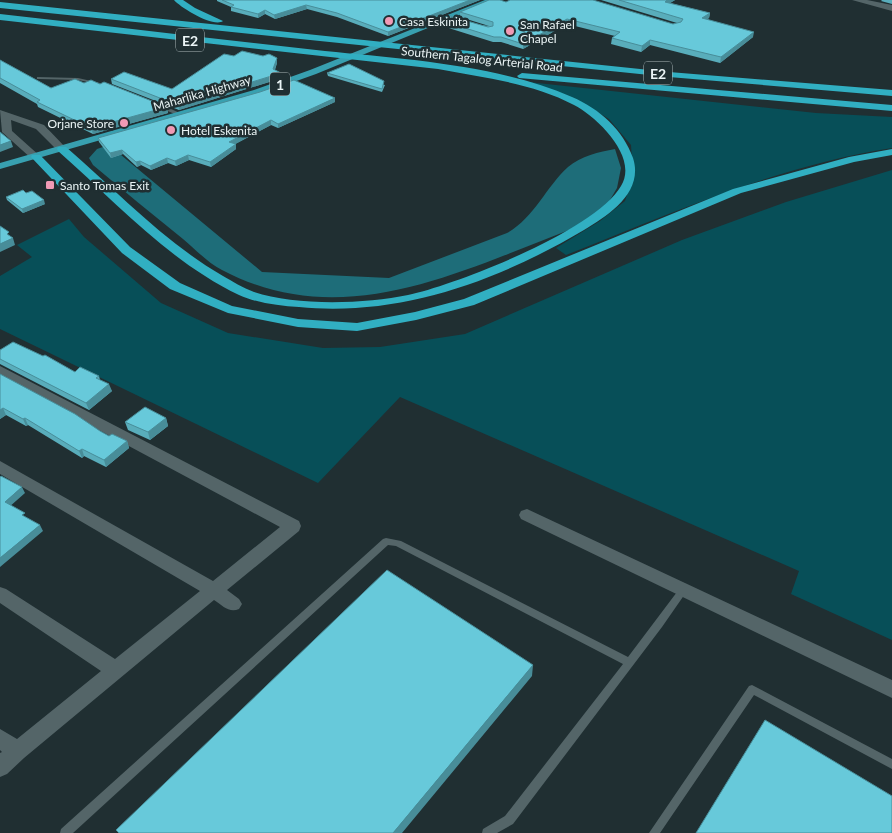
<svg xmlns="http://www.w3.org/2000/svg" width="892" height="833" font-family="Lato,sans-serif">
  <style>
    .green { fill: #074f58 }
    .forest { fill: #1e6d79 }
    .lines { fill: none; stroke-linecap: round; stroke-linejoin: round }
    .service { fill: #546568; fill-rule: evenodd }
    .minor { fill: #546568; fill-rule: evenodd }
    .trunk { fill: #38a0b0; fill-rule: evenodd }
    .motorway { fill: #31afc2; fill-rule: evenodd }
    .wall { fill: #59adbb }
    .shaded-wall { fill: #488d99 }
    .building { fill: #67c9da; stroke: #488d99 }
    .poi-dot { fill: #f09ab5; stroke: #202f32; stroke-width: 2 }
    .labels { text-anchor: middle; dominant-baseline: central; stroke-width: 5; stroke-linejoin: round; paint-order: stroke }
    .far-poi-label { font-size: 12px; fill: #ebf5f6; stroke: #202f32; text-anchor: start }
    .far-street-label { font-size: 12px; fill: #ebf5f6; stroke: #202f32 }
    .shield { fill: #202f32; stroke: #aebabb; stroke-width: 1 }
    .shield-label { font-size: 14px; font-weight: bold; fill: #ebf5f6 }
  </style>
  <rect width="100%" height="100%" fill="#202f32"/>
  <!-- green -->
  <path class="green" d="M528,82L816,113L892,117V148C778,166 673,212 566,255L556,248L600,221L625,201L633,176L631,145L609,119L578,100Z
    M892,170V640L791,594L799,571L400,397L318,483L0,329V276L32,257L17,245L69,219L84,237L161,303L228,333L323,348L380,347L465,334L682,240L786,202Z"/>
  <!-- forest -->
  <path class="forest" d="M109,145L262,272L389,278L507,233C534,218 546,187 568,167C581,156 599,152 615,149L621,168L617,188L607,205L590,219L569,230C456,273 341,333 222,270C208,263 195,249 183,239C153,215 123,190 93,165L89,158L97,149Z"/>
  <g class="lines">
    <!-- service -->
    <path class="service" d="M37,77L78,78L100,83L98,84L78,80L39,79H37Z
      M156,104H160L182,114L177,115L156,106Z
      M386,538L401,541L628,657L680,588L683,587L686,588L687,591L662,627L513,824L497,833H482L483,829L505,816L623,664L396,546L388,545L73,833H60L61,829L383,539Z
      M752,685L892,759V769L754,695L660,833H649L749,686Z"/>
    <!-- minor -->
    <path class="minor" d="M852,0H867L892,5V11Z
      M0,110L44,125L67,149L62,152L58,151L36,129L11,120L12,131L41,157L40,159H32L2,132Z
      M0,366L299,521L301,526L299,531L227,590L239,599L242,604L239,609C229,613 223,606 214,600L24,758L7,774L0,777V753L2,752L0,750V729L17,739L101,671L0,603V587L6,589L115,659L200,591L0,474V461L213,581L280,527L0,377Z
      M527,509L892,680V698L521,519L519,515L521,511Z"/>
    <!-- trunk -->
    <path class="trunk" d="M485,0H496L316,74L260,94L0,169V163L254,90L310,70Z"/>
    <!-- motorway -->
    <path class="motorway" d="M174,0H183L195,8L223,21C214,28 181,8 174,0Z
      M0,2L669,72L892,90V96L669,77L0,8Z
      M0,14C108,26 217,39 325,51C404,59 500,65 572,97C600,109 623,130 633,158C644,192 609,215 584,230C498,281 399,317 299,307C279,306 257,303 239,295C168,261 116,202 58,151L57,149L58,147H66C117,191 164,242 223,276C232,281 243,288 254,292C295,306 365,304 408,295C458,284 596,230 621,186C639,157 597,117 574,105C533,83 484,78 438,69L0,20Z
      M522,73L892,105V111L519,78L517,76Z
      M892,149V155L854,162L741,193L474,305L416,320L357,331L298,327L228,313L170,289L122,253L31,157L32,155H40L130,247L180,283L232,306L298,319L357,323L415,312L464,299L733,189L849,157Z"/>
  </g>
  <!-- wall -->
  <path class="wall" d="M217,0H480L388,36L337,17L307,9L275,19L265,14L258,18L231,11V7L217,1Z
    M601,0H675L670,3L710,13L709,18L707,19L753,37L720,63L650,45L641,52L611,44L612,38L615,36L567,24L523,49L501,42H493L439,25V20L489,26L460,17V12L506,2L673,24L677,23Z
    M882,0H892V4L881,1Z
    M234,56H263L277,58V63L275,70L281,73L282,78L179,110L112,84L111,79L172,89Z
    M0,60L51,88L84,83L167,107L168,113L93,134L38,107L37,104L0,83Z
    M327,73L385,85L382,92L328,76Z
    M335,102L278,128L271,125L235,144L236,149L211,167L189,160L176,166L168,163L151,170L141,165L137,167L123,154L111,158L99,142L98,138Z
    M6,197L45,204L23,213L7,200Z
    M0,350L75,372L99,376L100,380L112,391L89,410L0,364Z
    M0,374L100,431L109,436L127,441L129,448L106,467L84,456L82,458L28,425L26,426L6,415L0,419Z
    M166,418L168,426L150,440L128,430L125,422Z"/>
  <!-- shaded-wall -->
  <path class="shaded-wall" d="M470,0H480L388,36V32Z
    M667,0H675L664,7L665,2Z
    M306,5L307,9L275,19L274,15Z
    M265,10V14L258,18V14Z
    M710,13L709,18L701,23L702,18Z
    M567,19V24L523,49V44Z
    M754,32L753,37L720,63L721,57Z
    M650,40V45L641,52L642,46Z
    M277,58V63L273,74V69Z
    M281,73L282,78L179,110L178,105Z
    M335,98V102L278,128V124Z
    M167,107L168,113L93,134L91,128Z
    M271,120V125L230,147L229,142Z
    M11,141L13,147L0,152V145Z
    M236,144V149L211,167L210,162Z
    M122,150L123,154L111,158L110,153Z
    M188,155L189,160L176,166L175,161Z
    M167,158L168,163L151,170L150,166Z
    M140,161L141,165L137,167L136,162Z
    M44,200L45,204L23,213L22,209Z
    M13,238L15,245L0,252V244Z
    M109,384L112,391L89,410L86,403Z
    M3,408L6,415L0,419V410Z
    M25,418L28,425L26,426L23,419Z
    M166,418L168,426L150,440L148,432Z
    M127,441L129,448L106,467L104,460Z
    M82,449L84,456L82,458L79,451Z
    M22,487L25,493L8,508L5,502Z
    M40,525L43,531L0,567V558Z
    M533,665L532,676L402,833H393Z"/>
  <!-- building -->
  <path class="building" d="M222,0H470L388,32L337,13L306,5L274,15L265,10L258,14L231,7L234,5Z
    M489,0H500L506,2L510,0H593L673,24L681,22L683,19L619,0H667L665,2L710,13L702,18L754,32L721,57L650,40L642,46L612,38L620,32L567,19L523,44L501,37H494L439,20L450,16L488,27L493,26V22L460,12Z
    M242,51L263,56L269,54L277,58L273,69L281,73L178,105L111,79L124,72L172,89L224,54L234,56Z
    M0,60L51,88L75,79L84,83L91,80L100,84L104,82L167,107L91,128L37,102L40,100L0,78Z
    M349,64L384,81L382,89L327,73Z
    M294,80L335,98L278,124L271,120L229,142L236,144L210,162L188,155L175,161L167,158L150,166L140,161L136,162L122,150L110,153L98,138L260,92Z
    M0,132L11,141L0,145Z
    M23,190L26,193L32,191L44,200L22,209L6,197Z
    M0,226L9,232L7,234L13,238L0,244Z
    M13,342L43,356L45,355L75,372L80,367L99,376L96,378L109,384L86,403L0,359V350Z
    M0,374L75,414L100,431L109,436L112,434L127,441L104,460L82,449L79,451L25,418L23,419L3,408L0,410Z
    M145,407L166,418L148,432L125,422Z
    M1,476L22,487L5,502L25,513L22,515L40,525L0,558V477Z
    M387,570L533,665L393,833H119L116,830Z
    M765,720L892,796V833H696Z"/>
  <!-- markers -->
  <g class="poi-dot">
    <circle cx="389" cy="21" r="5"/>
    <circle cx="510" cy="31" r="5"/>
    <circle cx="124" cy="123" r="5"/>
    <circle cx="171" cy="130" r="5"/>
    <rect x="45" y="180" width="10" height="10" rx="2.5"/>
  </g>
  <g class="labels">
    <!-- far-poi labels -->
    <g class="far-poi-label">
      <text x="399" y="21">Casa Eskinita</text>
      <text x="520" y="24">San Rafael<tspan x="520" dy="14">Chapel</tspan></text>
      <text x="114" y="123" text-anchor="end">Orjane Store</text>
      <text x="181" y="130">Hotel Eskenita</text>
      <text x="60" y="185">Santo Tomas Exit</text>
    </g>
    <!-- far-street labels -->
    <g class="far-street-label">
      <text transform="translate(482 59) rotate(6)">Southern Tagalog Arterial Road</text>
      <text transform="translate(202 93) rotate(-16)">Maharlika Highway</text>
    </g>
    <!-- shield labels -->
    <g class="shield">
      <rect x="176" y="28.5" width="28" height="23" rx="4"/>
      <rect x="644" y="61.5" width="28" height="23" rx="4"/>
      <rect x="270" y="72.5" width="20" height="23" rx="4"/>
    </g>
    <g class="shield-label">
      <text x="190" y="40">E2</text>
      <text x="658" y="73">E2</text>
      <text x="280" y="84">1</text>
    </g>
  </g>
</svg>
